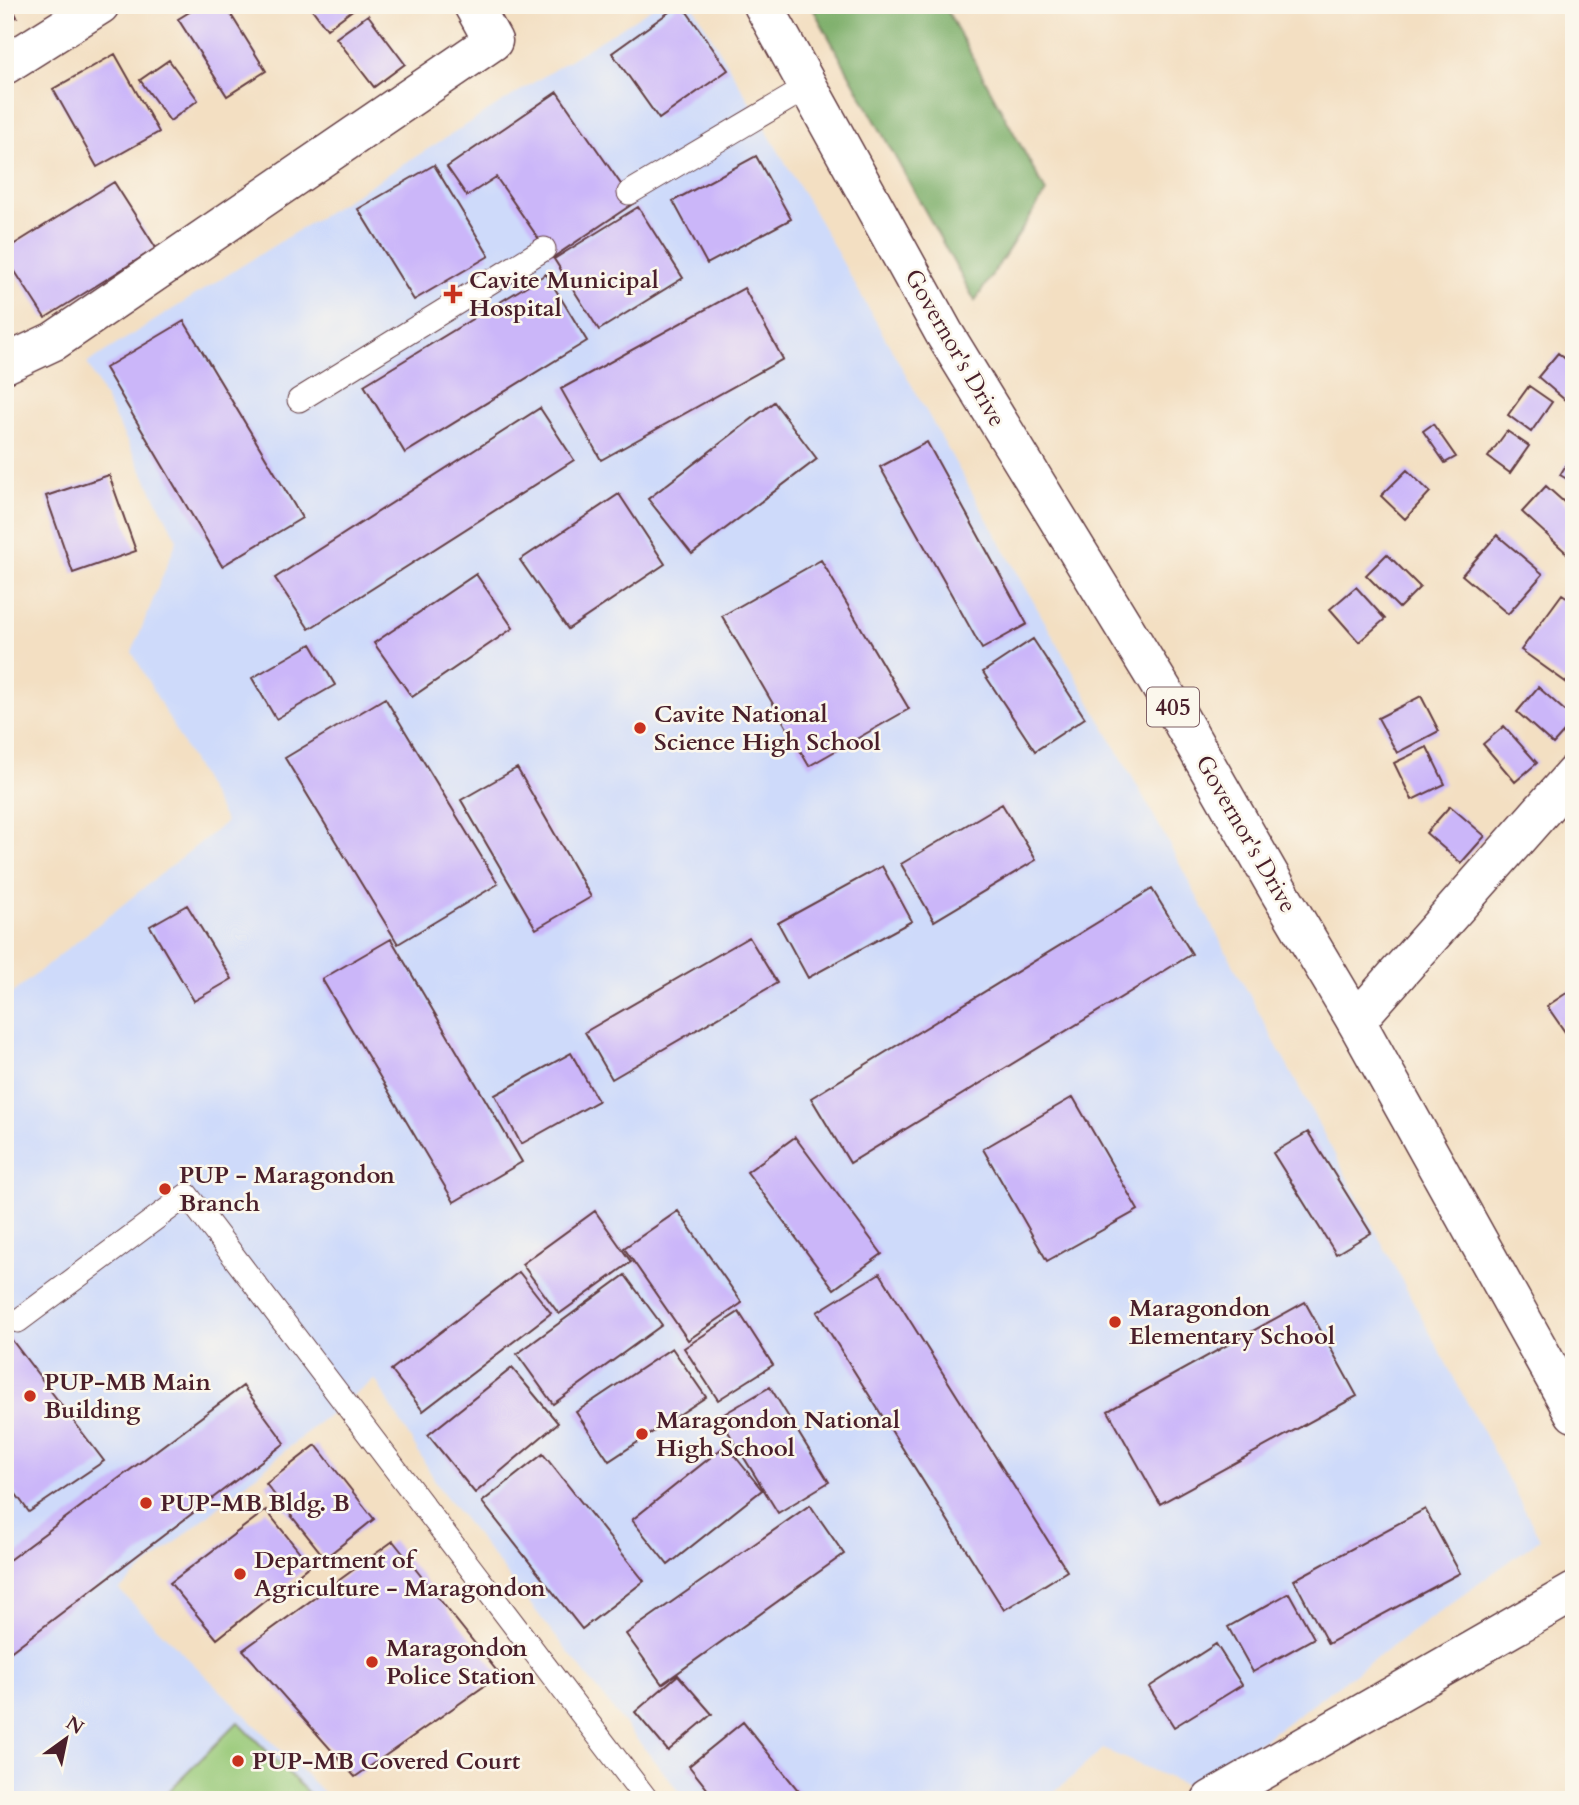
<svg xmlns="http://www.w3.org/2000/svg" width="1579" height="1805" font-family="Cardo,serif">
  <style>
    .built { fill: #cedafa }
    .green { fill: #98c978; stroke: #717452; stroke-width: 2 }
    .forest { fill: #7aad68; stroke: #62664a; stroke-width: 2 }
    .building { fill: #cbb6f9 }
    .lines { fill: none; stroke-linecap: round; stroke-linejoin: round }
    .service-casing { stroke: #633c42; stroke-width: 25 }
    .minor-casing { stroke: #633c42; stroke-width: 41 }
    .primary-casing { stroke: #633c42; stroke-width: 41 }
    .service { stroke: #fff; stroke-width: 23 }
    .minor { stroke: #fff; stroke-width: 38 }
    .primary { stroke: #fff; stroke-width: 38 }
    .poi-dot { fill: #c8321e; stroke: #fbf7ec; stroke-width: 2.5 }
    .labels { text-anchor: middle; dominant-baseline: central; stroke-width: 5; stroke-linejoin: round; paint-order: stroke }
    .shield { fill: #fbf7ec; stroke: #7f6065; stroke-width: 2 }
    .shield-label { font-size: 23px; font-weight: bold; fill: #4a1f2b }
    .poi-label { font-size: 24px; font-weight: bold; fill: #4a1f2b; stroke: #fbf7ec; text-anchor: start }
    .street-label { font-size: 24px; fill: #4a1f2b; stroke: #fbf7ec }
  </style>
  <rect width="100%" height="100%" fill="#fbf7ec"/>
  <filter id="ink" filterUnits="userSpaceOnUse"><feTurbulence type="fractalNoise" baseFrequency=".0143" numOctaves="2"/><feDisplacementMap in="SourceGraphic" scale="14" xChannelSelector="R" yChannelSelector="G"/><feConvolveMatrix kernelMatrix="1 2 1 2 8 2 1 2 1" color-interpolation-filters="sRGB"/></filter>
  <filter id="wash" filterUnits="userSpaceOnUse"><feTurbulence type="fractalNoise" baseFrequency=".00686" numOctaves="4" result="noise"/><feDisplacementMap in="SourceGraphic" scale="28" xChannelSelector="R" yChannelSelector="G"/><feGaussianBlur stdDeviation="1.57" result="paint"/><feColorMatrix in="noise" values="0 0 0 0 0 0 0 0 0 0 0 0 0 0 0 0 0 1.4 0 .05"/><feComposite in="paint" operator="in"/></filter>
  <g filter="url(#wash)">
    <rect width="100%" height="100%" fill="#f3dfc2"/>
    <!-- built -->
    <path class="built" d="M657,5H693L821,224L1148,805L1540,1539L1195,1789L1103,1749L1046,1800H686L622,1721L440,1489L375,1379L318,1423L119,1590L331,1800H5V999L226,822L132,652L177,540L87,363Z"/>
    <!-- green -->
    <path class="green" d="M238,1722L315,1800H160Z"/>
    <!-- forest -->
    <path class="forest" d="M811,5H944L1046,192L975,301Z"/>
    <g id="blocks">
      <!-- building -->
      <path class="building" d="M5,5H11L17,17L5,22Z
        M201,5H225L266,71L227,96L178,19Z
        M309,5H359L327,29Z
        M679,5H682L728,70L659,119L612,53Z
        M368,15L405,64L374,87L336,38Z
        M115,54L159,132L97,167L53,89Z
        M169,60L198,100L170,121L140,80Z
        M557,92L634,203L552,258L496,177L467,196L447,167Z
        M756,156L791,219L707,264L673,201Z
        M434,165L489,256L414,300L358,209Z
        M114,182L156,248L45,318L5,256V250Z
        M638,207L683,278L599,330L554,259Z
        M546,274L587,341L405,453L364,385Z
        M744,288L783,359L601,460L561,389Z
        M184,321L302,518L222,566L105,368Z
        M1558,353L1574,366V390L1565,400L1538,377Z
        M1529,386L1552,402L1531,432L1508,415Z
        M774,402L817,459L692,554L648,499Z
        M540,408L574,460L309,629L275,578Z
        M1433,424L1456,457L1445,463L1423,431Z
        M1507,431L1529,446L1510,473L1488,457Z
        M927,442L1027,624L982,649L880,467Z
        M1574,452V483L1560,475Z
        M1407,470L1430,492L1405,519L1381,496Z
        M109,475L136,551L73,573L46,496Z
        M1546,486L1574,511V555L1572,558L1522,512Z
        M619,494L665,564L568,629L520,560Z
        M1497,535L1543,574L1508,614L1462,575Z
        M1387,554L1420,587L1399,608L1366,575Z
        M821,560L909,709L809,766L722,616Z
        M476,574L513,628L412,697L374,643Z
        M1356,587L1385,619L1359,642L1330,609Z
        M1562,594L1574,602V688L1521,650Z
        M1033,639L1085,718L1035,751L983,672Z
        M311,644L335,685L276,719L252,678Z
        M1538,687L1574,719V721L1553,744L1517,712Z
        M1421,696L1439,731L1397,753L1378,718Z
        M385,698L498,884L398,944L285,758Z
        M1504,726L1537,763L1515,782L1483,744Z
        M1427,747L1445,784L1412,800L1394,763Z
        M517,768L591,897L536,929L461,800Z
        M1002,804L1036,860L934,921L901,864Z
        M1450,806L1485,836L1461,863L1426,833Z
        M882,866L912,921L808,978L778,923Z
        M1152,889L1192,954L850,1163L811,1098Z
        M187,905L232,979L194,1001L150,926Z
        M749,937L777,983L612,1079L585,1032Z
        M391,939L522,1162L454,1202L322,979Z
        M1574,988V1045L1547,1006Z
        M571,1053L598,1101L521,1144L495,1095Z
        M1073,1097L1138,1210L1047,1261L983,1149Z
        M1308,1132L1371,1233L1336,1254L1273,1153Z
        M795,1137L882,1254L834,1289L747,1172Z
        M595,1211L631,1262L559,1314L522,1264Z
        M678,1211L742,1303L688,1340L624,1248Z
        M519,1272L551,1313L423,1411L391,1370Z
        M880,1273L1067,1571L1004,1610L817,1312Z
        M625,1275L662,1325L553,1404L517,1354Z
        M1305,1302L1357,1396L1160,1504L1108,1411Z
        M739,1312L773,1365L718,1400L684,1348Z
        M5,1331L104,1461L29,1512L5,1479Z
        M672,1348L706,1397L609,1461L576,1412Z
        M512,1368L558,1423L475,1493L428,1435Z
        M243,1386L285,1443L5,1656V1563Z
        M770,1387L829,1482L778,1513L719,1417Z
        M316,1445L374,1519L325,1558L266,1484Z
        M726,1445L762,1490L668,1565L632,1520Z
        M543,1454L644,1581L582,1629L482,1502Z
        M810,1505L844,1554L662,1684L626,1634Z
        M1425,1509L1460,1573L1328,1644L1294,1580Z
        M266,1510L310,1565L217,1639L170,1583Z
        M393,1541L500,1675L355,1777L243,1650Z
        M1289,1593L1314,1638L1253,1672L1228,1627Z
        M1216,1644L1242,1685L1174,1727L1149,1687Z
        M678,1675L712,1714L668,1751L635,1712Z
        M743,1722L806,1800H716L689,1766Z"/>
    </g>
  </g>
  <g filter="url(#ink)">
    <use href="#blocks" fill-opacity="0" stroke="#633c42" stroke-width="2"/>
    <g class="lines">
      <defs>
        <path id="service" d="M629,193L808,87
          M299,400L544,249
          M18,1321L187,1195L647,1800"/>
        <path id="minor" d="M5,65L100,5
          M5,364L54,341L493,41L473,5
          M1356,1021L1574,774
          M1211,1800L1574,1592"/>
        <path id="primary" d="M763,5L944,333L1178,715L1277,888L1356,1021L1574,1413"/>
      </defs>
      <!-- service casing -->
      <use href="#service" class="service-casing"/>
      <!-- minor casing -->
      <use href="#minor" class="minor-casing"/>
      <!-- primary casing -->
      <use href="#primary" class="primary-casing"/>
      <!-- service -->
      <use href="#service" class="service"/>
      <!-- minor -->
      <use href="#minor" class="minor"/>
      <!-- primary -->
      <use href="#primary" class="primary"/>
    </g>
  </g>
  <!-- markers -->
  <g class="poi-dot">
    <path d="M449.5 283.5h7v7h7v7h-7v7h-7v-7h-7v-7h7z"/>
    <circle cx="640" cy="728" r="7"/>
    <circle cx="165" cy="1189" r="7"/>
    <circle cx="1115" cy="1322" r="7"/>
    <circle cx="30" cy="1396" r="7"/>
    <circle cx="642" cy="1434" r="7"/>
    <circle cx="146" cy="1503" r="7"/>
    <circle cx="240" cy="1574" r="7"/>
    <circle cx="372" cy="1662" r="7"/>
    <circle cx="238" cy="1761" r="7"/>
  </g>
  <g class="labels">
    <!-- shield labels -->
    <rect class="shield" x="1147" y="687.5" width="52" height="39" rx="5"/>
    <g class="shield-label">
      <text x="1173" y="707">405</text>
    </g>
    <!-- poi labels -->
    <g class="poi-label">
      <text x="469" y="280">Cavite Municipal<tspan x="469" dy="28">Hospital</tspan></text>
      <text x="654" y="714">Cavite National<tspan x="654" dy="28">Science High School</tspan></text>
      <text x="179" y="1175">PUP - Maragondon<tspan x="179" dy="28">Branch</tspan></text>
      <text x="1129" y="1308">Maragondon<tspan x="1129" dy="28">Elementary School</tspan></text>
      <text x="44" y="1382">PUP-MB Main<tspan x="44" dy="28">Building</tspan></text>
      <text x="656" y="1420">Maragondon National<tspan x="656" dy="28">High School</tspan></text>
      <text x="160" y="1503">PUP-MB Bldg. B</text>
      <text x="254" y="1560">Department of<tspan x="254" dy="28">Agriculture - Maragondon</tspan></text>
      <text x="386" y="1648">Maragondon<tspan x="386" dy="28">Police Station</tspan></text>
      <text x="252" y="1761">PUP-MB Covered Court</text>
    </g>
    <!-- street labels -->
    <g class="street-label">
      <text transform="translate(955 348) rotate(60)">Governor's Drive</text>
      <text transform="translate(1246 834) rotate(60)">Governor's Drive</text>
    </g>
  </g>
  <!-- margin -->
  <rect width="1579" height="1805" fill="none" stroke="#fbf7ec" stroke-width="28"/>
  <!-- north arrow -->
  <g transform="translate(66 1739) rotate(33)" stroke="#fbf7ec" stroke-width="5" paint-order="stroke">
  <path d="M0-5L12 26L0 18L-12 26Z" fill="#4a1f2b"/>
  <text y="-10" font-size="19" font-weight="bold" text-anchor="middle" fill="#4a1f2b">N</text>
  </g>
</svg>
